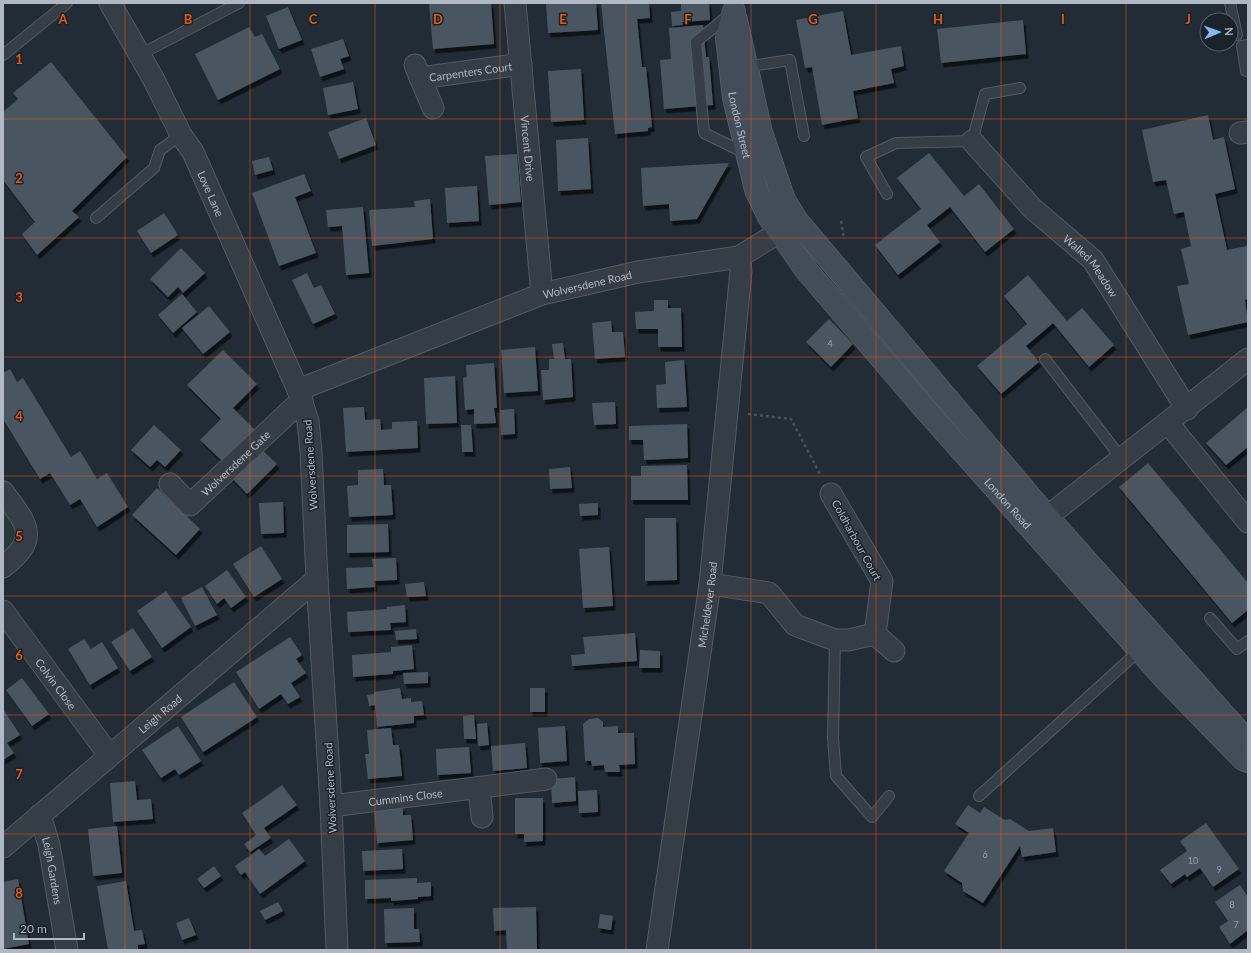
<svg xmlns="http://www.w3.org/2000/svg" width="1251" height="953" font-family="Lato,sans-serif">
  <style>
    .green { fill: #263a39 }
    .building { fill: #495662; filter: url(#shadow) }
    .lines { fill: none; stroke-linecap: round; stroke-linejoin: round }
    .lane-casing { stroke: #525b64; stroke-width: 12 }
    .street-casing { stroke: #525b64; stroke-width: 23 }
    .secondary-casing { stroke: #525b64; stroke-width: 24 }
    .path { stroke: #435556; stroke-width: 2.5; stroke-dasharray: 3 3; stroke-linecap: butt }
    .lane { stroke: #353d47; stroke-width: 10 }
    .street { stroke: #353d47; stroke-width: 21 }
    .secondary { stroke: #434d59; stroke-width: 22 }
    .grid { fill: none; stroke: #e8590c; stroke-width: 1; stroke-opacity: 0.55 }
    .labels { text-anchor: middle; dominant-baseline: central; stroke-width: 3; stroke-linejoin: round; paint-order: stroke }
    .number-label { font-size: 9px; fill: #96a0ab }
    .street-label { font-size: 11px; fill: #afb8c3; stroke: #1a222b }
    .grid-label { font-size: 13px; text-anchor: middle; font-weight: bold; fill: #e8590c; stroke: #1a222b; stroke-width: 3; stroke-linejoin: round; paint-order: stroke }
  </style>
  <defs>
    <filter id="shadow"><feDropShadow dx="2.5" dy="4.5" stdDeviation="0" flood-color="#0009"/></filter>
  </defs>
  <rect width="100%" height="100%" fill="#212c36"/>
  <!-- green -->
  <path class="green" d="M3,506C20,530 21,533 3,557Z"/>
  <!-- building -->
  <path class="building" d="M429,3H491L494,44L433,49Z
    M546,3H596L598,30L548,33Z
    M601,3H649L650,18L637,19L642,67H646L652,127L648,128V131L615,134Z
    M681,3H709L710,20L682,22L683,25L672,26L671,12L681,11Z
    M288,7L302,40L279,49L266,16Z
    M843,11L851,55L901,46L904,66L891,69L894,83L853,91L858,118L822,125L812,67L805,68L796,20Z
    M1023,20L1026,54L941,63L937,29Z
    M703,25L706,57H709L713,105L664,109L660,60L671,59L669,28Z
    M249,27L255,37L262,34L280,69L218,100L195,54Z
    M343,39L349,56L340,59L344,69L320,77L311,49Z
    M51,62L127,157L72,211L79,217L37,255L22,234L35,222L3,180V112L18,99L13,93Z
    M581,69L584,120L551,122L548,71Z
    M353,82L358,109L328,115L323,88Z
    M1208,115L1213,140L1224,137L1235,189L1215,194L1227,250L1247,246L1248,252V299L1245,300L1248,322L1188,335L1177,286L1189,284L1181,249L1191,246L1184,212L1174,214L1166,180L1153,182L1142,130Z
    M366,118L376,145L339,159L328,132Z
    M588,138L591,189L558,191L556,140Z
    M929,153L964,196L979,184L1014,229L985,252L950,207L927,225L940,242L898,275L875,245L921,209L897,178Z
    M517,154L521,202L489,205L485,156Z
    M269,157L273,170L255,175L252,161Z
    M729,163L697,219L670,221L669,204L643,206L641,168Z
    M304,174L311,191L295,197L316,253L279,266L252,193Z
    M477,186L479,221L447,223L445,188Z
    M430,199L433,239L372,246L369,210L415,207L414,201Z
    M363,207L369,273L346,275L342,226L328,227L326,210Z
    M164,213L178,235L151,253L137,231Z
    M181,248L205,273L183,293L178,287L168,297L150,279Z
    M307,273L314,288L321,285L335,314L313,324L292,280Z
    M1028,275L1067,321L1082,308L1114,345L1089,367L1053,323L1026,346L1039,362L1001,394L977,366L1027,324L1004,296Z
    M182,294L197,312L173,333L158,315Z
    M654,300H668V308H681L682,347H658V329H636L635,312L654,311Z
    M209,306L230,332L203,354L182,328Z
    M829,319L853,344L831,367L806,342Z
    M611,321L612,332H623L625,357L595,359L592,323Z
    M563,343L565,359H571L573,397L543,400L541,370H549V359H554L552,344Z
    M535,347L538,391L504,393L501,350Z
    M223,350L257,384L233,408L255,430L223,462L200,440L221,419L187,385Z
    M684,360L687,407L657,408L656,385L666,384L665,362Z
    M494,363L497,408H494L496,423L474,424V409L465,410L463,378L467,377L466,365Z
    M10,369L17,382L23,378L71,457L80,451L97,479L107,473L128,507L97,527L80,499L70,505L50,473L40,479L3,419V373Z
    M455,376L457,423L426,424L424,378Z
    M615,402L616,424L594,425L592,403Z
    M364,407L365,420L380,419L381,430L392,429V422L417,421L418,448L346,452L343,408Z
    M1248,407V447L1226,465L1206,443Z
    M514,409L515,434L501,435L500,410Z
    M687,424L688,458L644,460L643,440H629V426Z
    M154,425L181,450L165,467L157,460L150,467L131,450Z
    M461,425H471L473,452H462Z
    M258,446L277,464L247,494L229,475Z
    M1148,463L1248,583V610L1232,623L1119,487Z
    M687,465L688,500H631V476H641V466Z
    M570,467L572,488L550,489L549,469Z
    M383,469L384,485H391L393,515L349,517L347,486L358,485V470Z
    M157,488L200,529L176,555L132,515Z
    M283,502L284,533L261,534L259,503Z
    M598,503V515L580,516L579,504Z
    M645,518H676L677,580L645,581Z
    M388,524L389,552L347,553V525Z
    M261,546L282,579L254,597L233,564Z
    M609,547L613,606L583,608L579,549Z
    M396,558L397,580L374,581L375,587L347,589L346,568L373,567L372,559Z
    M227,570L246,597L231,608L224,598L217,604L205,586Z
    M424,582L426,596L407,597L405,584Z
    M202,587L217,615L195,626L181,598Z
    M166,591L191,627L162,648L137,611Z
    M405,605L406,622L390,623L391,630L348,632L347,612L387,609V607Z
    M133,628L152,657L130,671L111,642Z
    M416,629L417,639L396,640L395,631Z
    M635,633L637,661L572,666L571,655L585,654L583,637Z
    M290,637L302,655L296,659L306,673L291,683L300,697L288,704L281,694L259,709L236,672Z
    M84,639L91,649L102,642L118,668L90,685L68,649Z
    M412,645L414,669L393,671V674L353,677L352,655L391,652V647Z
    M640,650L660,651V668H639Z
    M428,672V683L404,684L403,673Z
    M22,678L49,714L32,726L6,690Z
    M234,682L257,717L203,752L181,717Z
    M400,688L402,699L411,698V702L422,701L424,715L414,716V723L377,727L375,705L369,706L367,695L374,694V692Z
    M530,688H545V712H530Z
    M3,709L20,735L7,743L14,753L3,760Z
    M474,715L476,739H464L463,716Z
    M598,718L603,722V727L618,726V733H634L635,764L619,765L620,772H605L604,765L592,766L591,761H585L583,724L589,719Z
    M487,723L489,745L478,746L477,724Z
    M178,726L201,761L179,775L175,769L161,778L142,750Z
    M565,726L567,761L540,763L538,728Z
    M391,728L393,745H399L402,776L368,779L365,754H369L367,730Z
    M525,743L527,768L493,771L491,746Z
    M469,747L471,773L437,775L436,749Z
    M575,777L576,801L552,803L551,779Z
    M135,781L137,800L151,799L153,819L113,822L110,783Z
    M282,785L297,805L264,828L271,838L250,852L244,844L256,835L242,813Z
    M597,790L598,812L579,813L578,791Z
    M515,798H543V841L524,842V834H515Z
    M968,805L980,813L984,807L1005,820L1010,819L1029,831L1053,828L1056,852L1022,857L1020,846L983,903L963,891L962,883L944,871L969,833L955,824Z
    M403,807V815H411L413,840L377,843L374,809Z
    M1206,823L1239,869L1213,887L1200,868L1187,877L1185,874L1171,884L1160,870L1187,851L1180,841Z
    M117,826L122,873L93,876L88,829Z
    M289,839L305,861L260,894L245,872L241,875L235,866L259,849L265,856Z
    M402,849L403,869L363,871L362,851Z
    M214,866L221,876L204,888L197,879Z
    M417,878V883L431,882V896L418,897V899L391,901V898L365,899V880Z
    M18,879L29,944L3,949V882Z
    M126,881L134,931L142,930L145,944L138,945V950H108L97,886Z
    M1240,885L1248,897V930L1230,944L1219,927L1228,921L1215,902Z
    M278,902L283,911L265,920L260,911Z
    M536,907L537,950H507L506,930L494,931L493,908Z
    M414,908V929H419L420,942L385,943L384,909Z
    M600,914L613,916L611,930L598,928Z
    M189,918L196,935L182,940L176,923Z"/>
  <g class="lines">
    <defs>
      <path id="lane" d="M1230,3L1237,35
        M729,15L696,42L704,133L747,154
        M3,55L67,3
        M139,55L239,3
        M745,67L790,60L804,136
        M1246,71L1242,46L1248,45
        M887,194L866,157L896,143L972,141L985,94L1020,88
        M96,218L154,168L160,150L181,135
        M1045,359L1122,459
        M1210,618L1237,649L1248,641
        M835,640L833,738L836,776L872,817L889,796
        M979,796L1142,648"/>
      <g id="street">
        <path id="s1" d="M110,3L154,80L181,135L193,152L298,390"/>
        <path id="s2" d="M515,3L542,294"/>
        <path d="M415,65L433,108"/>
        <path id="s3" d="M420,78L521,64"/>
        <path d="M1240,133L1248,132"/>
        <path id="s4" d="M972,141L1032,208L1093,260L1187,409"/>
        <path d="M1168,423L1248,522"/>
        <path id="s5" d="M170,484L190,505L302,400"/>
        <path d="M3,492C27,524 41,538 3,567"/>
        <path d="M1033,528L1248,359"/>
        <path d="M710,584L769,593L795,625L835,640H848L875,634L882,581L831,494"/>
        <path id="s6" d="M3,611L109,755"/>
        <path d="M875,634L894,651"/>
        <path d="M479,788L482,817"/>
        <path id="s7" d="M331,806L546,779"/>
        <path id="s8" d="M40,815L49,845L67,950"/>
        <path id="s9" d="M3,847L317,579"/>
        <path id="s10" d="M337,950L331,806L317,579L311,451L308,421L298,390L542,294L638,272L739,257L794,223"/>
        <path id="s11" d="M657,950L710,584L741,271L739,257"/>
      </g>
      <g id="secondary">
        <path id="s12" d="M734,11L727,38L734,98L756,190L769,217L807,271L924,408L1167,681L1243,759L1248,761"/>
        <path d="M736,20L761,132L784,200L797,221L1048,518L1248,742"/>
      </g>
    </defs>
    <!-- lane casing -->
    <use href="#lane" class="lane-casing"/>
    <!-- street casing -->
    <use href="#street" class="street-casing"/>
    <!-- secondary casing -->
    <use href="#secondary" class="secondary-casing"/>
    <!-- path -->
    <path class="path" d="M841,221L844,239
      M748,414L791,419L821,476"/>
    <!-- lane -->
    <use href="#lane" class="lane"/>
    <!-- street -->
    <use href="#street" class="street"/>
    <!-- secondary -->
    <use href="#secondary" class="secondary"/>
  </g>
  <!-- grid -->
  <path class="grid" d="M125,3V950M250,3V950M375,3V950M500,3V950M626,3V950M751,3V950M876,3V950M1001,3V950M1126,3V950M3,119H1248M3,238H1248M3,357H1248M3,476H1248M3,596H1248M3,715H1248M3,834H1248"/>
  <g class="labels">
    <!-- number labels -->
    <g class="number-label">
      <text x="830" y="343">4</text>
      <text x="985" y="854">6</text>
      <text x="1193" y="860">10</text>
      <text x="1219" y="869">9</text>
      <text x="1232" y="904">8</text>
      <text x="1236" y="924">7</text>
    </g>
    <!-- street labels -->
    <g class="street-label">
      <text stroke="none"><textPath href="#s3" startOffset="51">Carpenters Court</textPath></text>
      <text stroke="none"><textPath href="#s12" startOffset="116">London Street</textPath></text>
      <text stroke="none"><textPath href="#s2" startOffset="146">Vincent Drive</textPath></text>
      <text stroke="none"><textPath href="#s1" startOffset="216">Love Lane</textPath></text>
      <text stroke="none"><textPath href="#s4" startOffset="173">Walled Meadow</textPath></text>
      <text stroke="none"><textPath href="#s10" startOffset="871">Wolversdene Road</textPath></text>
      <text stroke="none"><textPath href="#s5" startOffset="91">Wolversdene Gate</textPath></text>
      <text transform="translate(310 465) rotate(-94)">Wolversdene Road</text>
      <text stroke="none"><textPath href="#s12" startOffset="586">London Road</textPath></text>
      <text transform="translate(857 540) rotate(61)">Coldharbour Court</text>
      <text stroke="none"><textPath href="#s11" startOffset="349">Micheldever Road</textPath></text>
      <text stroke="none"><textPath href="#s6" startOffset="90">Colvin Close</textPath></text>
      <text stroke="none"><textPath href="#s9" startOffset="206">Leigh Road</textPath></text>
      <text transform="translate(330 788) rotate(-93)">Wolversdene Road</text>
      <text stroke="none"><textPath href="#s7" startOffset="75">Cummins Close</textPath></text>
      <text stroke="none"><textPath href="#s8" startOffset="57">Leigh Gardens</textPath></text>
    </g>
  </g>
  <g class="grid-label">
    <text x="63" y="24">A</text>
    <text x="188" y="24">B</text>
    <text x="313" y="24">C</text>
    <text x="438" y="24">D</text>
    <text x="563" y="24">E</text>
    <text x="688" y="24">F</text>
    <text x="813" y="24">G</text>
    <text x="938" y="24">H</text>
    <text x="1063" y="24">I</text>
    <text x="1188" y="24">J</text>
    <text x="19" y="64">1</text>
    <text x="19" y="183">2</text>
    <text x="19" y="302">3</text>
    <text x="19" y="421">4</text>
    <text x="19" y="541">5</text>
    <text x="19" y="660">6</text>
    <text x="19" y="779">7</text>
    <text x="19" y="898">8</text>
  </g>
  <!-- border -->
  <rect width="1251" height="953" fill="none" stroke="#afb8c3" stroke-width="8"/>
  <!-- north arrow -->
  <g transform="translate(1219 32) rotate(88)"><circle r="19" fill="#1a222b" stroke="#565e68"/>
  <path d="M0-3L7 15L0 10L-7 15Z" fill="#86b8f1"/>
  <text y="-6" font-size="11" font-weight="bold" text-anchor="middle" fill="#afb8c3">N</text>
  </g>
  <!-- scale -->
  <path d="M14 933v6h70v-6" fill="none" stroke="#afb8c3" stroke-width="2"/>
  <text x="20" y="933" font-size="12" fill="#afb8c3" stroke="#1a222b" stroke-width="3" paint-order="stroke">20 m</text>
</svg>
